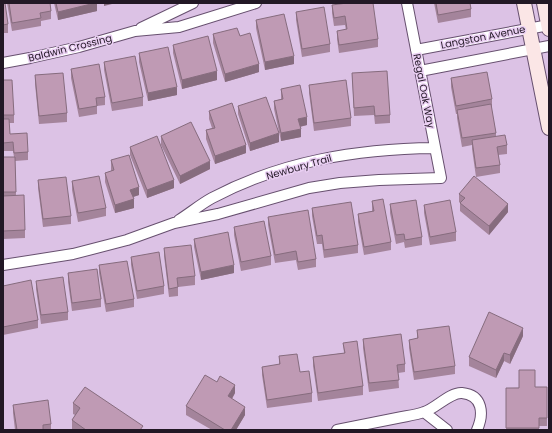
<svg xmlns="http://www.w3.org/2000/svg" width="552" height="433" font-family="Poppins,sans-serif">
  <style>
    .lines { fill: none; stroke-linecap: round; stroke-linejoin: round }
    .street-casing { stroke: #67506f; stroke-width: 12 }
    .secondary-casing { stroke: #67506f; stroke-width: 16 }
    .street { stroke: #fff; stroke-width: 10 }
    .secondary { stroke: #fbe6e6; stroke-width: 14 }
    .wall { fill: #a4849b }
    .shaded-wall { fill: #866c7e }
    .building { fill: #bf9ab4; stroke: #866c7e }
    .labels { text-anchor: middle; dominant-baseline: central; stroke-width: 3; stroke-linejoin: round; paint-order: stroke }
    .street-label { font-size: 10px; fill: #221825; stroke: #eacff3 }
  </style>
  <rect width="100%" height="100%" fill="#dcc2e5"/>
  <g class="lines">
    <defs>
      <path id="street" d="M141,28L193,3
        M416,50L549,25
        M3,63L30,58L79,47L135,31L179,27L256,3
        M420,71L549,46
        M179,220C190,213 201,204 212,198C282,161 356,149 435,148
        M3,265L73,254L127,240L174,223L218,214L309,188L340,183L379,180L441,178L407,3
        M424,412L447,430
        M337,430C357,426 377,422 397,418C406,416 416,415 424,412C435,409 450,392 462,393C483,395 484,414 477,430"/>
      <path id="secondary" d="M524,3L549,128
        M544,3L549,29"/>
    </defs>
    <!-- street casing -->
    <use href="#street" class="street-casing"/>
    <!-- secondary casing -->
    <use href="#secondary" class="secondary-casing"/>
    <!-- street -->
    <use href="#street" class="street"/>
    <!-- secondary -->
    <use href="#secondary" class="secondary"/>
  </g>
  <!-- wall -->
  <path class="wall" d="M3,3L8,24V33H3Z
    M7,3H50L51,11V19L41,21V26L12,31Z
    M54,3H97V11L58,20Z
    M434,3H470L471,9V17L438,23Z
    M332,5L378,39V47L339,53L337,39V31L346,30L345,25L334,26L332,13Z
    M296,12L330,44V52L302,57L296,20Z
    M256,20L294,64L265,70L256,28Z
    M213,34L240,36L259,72L225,82L213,43Z
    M173,45L217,80L182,89L173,53Z
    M139,53L177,95L148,101L139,62Z
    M104,62L143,97V106L112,111L104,70Z
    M71,69L105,97V105L97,106V114L79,117L71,78Z
    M352,73L390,115V123L375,124L374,115L354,116Z
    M35,75L67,113V122L39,124L35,84Z
    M451,78L492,99V107H491L496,133V137L507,145V154L498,155L500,165V173L476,177L472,149V145L462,147L457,118V114H456L451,87Z
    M3,80L14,115V123H9L10,134L28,152V160L15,161L16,195L25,230V238L3,239V157H14L13,151H3Z
    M309,85L351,118V126L314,131L309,93Z
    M281,89L307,125L300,127L301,137L281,141L274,109V101L281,99Z
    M238,106L279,142L250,151L238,114Z
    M209,111L246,153L215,164L206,139V130L212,128L209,119Z
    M161,136L210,169L180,184L161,145Z
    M130,147L174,188L147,198L130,155Z
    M111,160L139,195L133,197L134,208L115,213L105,182V173L111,171Z
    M38,180L71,216V224L43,227L38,188Z
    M72,181L106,208V216L78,222L72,190Z
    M459,194L508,212L489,235L460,211V203L459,202Z
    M372,201L391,242V250L364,255L358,222V214L372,211Z
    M390,204L422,237V245L405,248L404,242L396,244L390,213Z
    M424,205L456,232V241L430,245L424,213Z
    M312,208L358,245V253L324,258L322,244H317L312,216Z
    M268,217L316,259V267L298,270L296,260L275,263L268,225Z
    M234,227L271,256V265L241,271L234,235Z
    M194,239L234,273L201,280L194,247Z
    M164,248L195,276V285L178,287V296L169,297L164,256Z
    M131,257L164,286V294L137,299L131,265Z
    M99,265L134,299V307L106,312L99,273Z
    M68,273L101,299V307L72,311L68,282Z
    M36,281L68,312V320L41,324L36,289Z
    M3,286L38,320V328L3,335Z
    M417,330L455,366V374L414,380L409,348V340L417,339Z
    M523,336L510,364L504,361L496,378L469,366V357Z
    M363,339L405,364V372L398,373L399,388L369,392L363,348Z
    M343,343L363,386V395L318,401L313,366V357L344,353Z
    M279,356L300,372L312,393V402L267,408L262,375V367L279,365Z
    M547,387V426H539V430H506V388Z
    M235,393L232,399L245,415L236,430H212L186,415V406Z
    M73,403L143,430H72V420L75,415L73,414Z
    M13,405L51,424V430H15L13,413Z"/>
  <!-- shaded-wall -->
  <path class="shaded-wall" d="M95,3H97V11L58,20V12Z
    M104,3H116L104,6Z
    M294,56V64L265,70V62Z
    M259,64V72L225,82V74Z
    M217,71V80L182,89V80Z
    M177,87V95L148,101V93Z
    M307,117V125L298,127V119Z
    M301,129V137L281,141V133Z
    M279,133V142L250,151V143Z
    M246,145V153L215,164V156Z
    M210,161V169L180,184V176Z
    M174,180V188L147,198V190Z
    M139,187V195L130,198V190Z
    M134,199V208L115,213V205Z
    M508,204V212L489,235V226Z
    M234,265V273L201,280V272Z
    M523,328V336L510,364V355Z
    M504,353V361L496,378V370Z
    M235,385V393L228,405V396Z
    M245,407V415L236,430H231Z"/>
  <!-- building -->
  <path class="building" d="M3,3H5L8,24L3,25Z
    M9,3H50L51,11L40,13L41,18L12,23Z
    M56,3H95L58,12Z
    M347,3H373L378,39L339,45L337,31L347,29L345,16L334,18L332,5Z
    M436,3H470L471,9L438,15Z
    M324,7L330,44L302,49L296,12Z
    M284,14L294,56L265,62L256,20Z
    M237,28L240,36L250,33L259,64L225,74L213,34Z
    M208,36L217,71L182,80L173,45Z
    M168,47L177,87L148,93L139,53Z
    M135,56L143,97L112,103L104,62Z
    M99,64L105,97L96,98L97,106L79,109L71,69Z
    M387,71L390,115L375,116L374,106L354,108L352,73Z
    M487,72L492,99L456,106L451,78Z
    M63,73L67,113L39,116L35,75Z
    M3,80H12L14,115H3Z
    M346,80L351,118L314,123L309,85Z
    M300,85L307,117L298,119L301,129L281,133L274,101L283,99L281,89Z
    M266,97L279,133L250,143L238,106Z
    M232,103L246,145L215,156L206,130L215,128L209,111Z
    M491,104L496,133L462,138L457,110Z
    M3,119H9L10,134L27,133L28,152L14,153L13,142L3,143Z
    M191,122L210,161L180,176L161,136Z
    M505,135L507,145L497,147L500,165L476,168L472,140Z
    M157,136L174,180L147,190L130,147Z
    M129,155L139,187L130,190L134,199L115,205L105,173L114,170L111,160Z
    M3,157H15L16,192H3Z
    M99,176L106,208L78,213L72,181Z
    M474,176L508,204L489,226L460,203L465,198L459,194Z
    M66,177L71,216L43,219L38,180Z
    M24,195L25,230L3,231V196Z
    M383,199L391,242L364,247L358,214L374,211L372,201Z
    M416,200L422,237L405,240L404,234L396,235L390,204Z
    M450,200L456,232L430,237L424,205Z
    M351,202L358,245L324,250L322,235L317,236L312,208Z
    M308,210L316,259L298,262L296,251L275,255L268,217Z
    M264,221L271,256L241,262L234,227Z
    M228,232L234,265L201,272L194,239Z
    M191,245L195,276L177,278L178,287L169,289L164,248Z
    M159,252L164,286L137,291L131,257Z
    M127,261L134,299L106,304L99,265Z
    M97,269L101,299L72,303L68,273Z
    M63,277L68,312L41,315L36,281Z
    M31,280L38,320L3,327V286Z
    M489,312L523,328L510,355L504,353L496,370L469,357Z
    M449,326L455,366L414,372L409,340L418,338L417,330Z
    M401,334L405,364L397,365L399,380L369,383L363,339Z
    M357,341L363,386L318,393L313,357L345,353L343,343Z
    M297,354L300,372L309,371L312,393L267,400L262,367L280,364L279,356Z
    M519,370H535V387H547V418H539V428H506V388H519Z
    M205,375L217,382L220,376L235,385L228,396L245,407L231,430H225L186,406Z
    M85,387L143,426L140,430H86L72,420L80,408L73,403Z
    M48,400L51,424L43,425V430H17L13,405Z"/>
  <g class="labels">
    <!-- street labels -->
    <g class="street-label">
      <text transform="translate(483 37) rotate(-11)">Langston Avenue</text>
      <text transform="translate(70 48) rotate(-14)">Baldwin Crossing</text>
      <text transform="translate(424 91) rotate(79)">Regal Oak Way</text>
      <text transform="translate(299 167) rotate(-16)">Newbury Trail</text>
    </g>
  </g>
  <!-- border -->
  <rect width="552" height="433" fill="none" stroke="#221825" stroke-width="8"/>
</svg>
